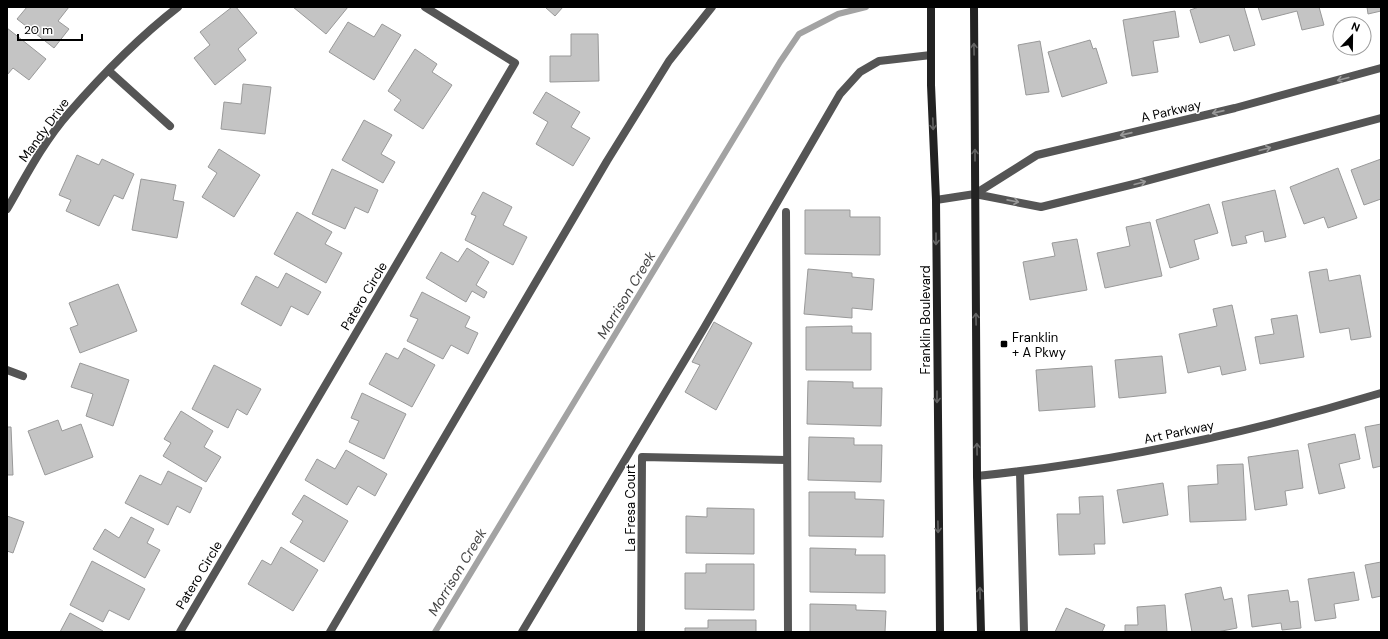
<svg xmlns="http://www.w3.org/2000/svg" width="1388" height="639" font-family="'DM Sans',sans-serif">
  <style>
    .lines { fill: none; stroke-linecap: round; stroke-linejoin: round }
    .stream { stroke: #a3a3a3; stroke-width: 6 }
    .building { fill: #c4c4c4; stroke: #999 }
    .service { stroke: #555; stroke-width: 8 }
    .minor { stroke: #555; stroke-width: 8 }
    .tertiary { stroke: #555; stroke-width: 8 }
    .secondary { stroke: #222; stroke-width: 8 }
    .oneway { stroke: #646464 }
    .oneway2 { stroke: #999 }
    .poi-dot { fill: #000; stroke: #fff; stroke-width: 1.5 }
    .labels { text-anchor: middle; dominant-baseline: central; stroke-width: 3; stroke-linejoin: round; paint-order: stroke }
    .street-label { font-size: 13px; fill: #000; stroke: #fff }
    .poi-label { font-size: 13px; fill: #000; stroke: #fff; text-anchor: start }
    .water-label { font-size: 14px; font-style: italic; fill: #444; stroke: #fff }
  </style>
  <rect width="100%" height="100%" fill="#fff"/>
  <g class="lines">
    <!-- stream -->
    <path class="stream" d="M435,632L780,62L799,34L838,14L866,7"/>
  </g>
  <!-- building -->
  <path class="building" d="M27,7H69L58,21L69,29L54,48L17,19Z
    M232,7H236L257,33L238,49L246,60L215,85L194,58L210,45L200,32Z
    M293,7H348L326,34Z
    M545,7H563L555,16Z
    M1199,7H1244L1255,45L1234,51L1229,35L1200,43L1190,10Z
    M1258,7H1319L1324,25L1302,30L1297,11L1262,20Z
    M1367,7H1381V11L1368,14Z
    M1175,11L1179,37L1153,41L1158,72L1132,76L1123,20Z
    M348,22L374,37L382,24L401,35L374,80L329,52Z
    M7,28L46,59L29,80L13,68L7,75Z
    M571,34H598L599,81L550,82V56H571Z
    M1090,40L1093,49L1096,48L1107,83L1062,97L1048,52Z
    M1040,41L1049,92L1026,95L1018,45Z
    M415,49L437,64L432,72L452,85L423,129L394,110L401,100L388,91Z
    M243,84L271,87L265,134L221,129L224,102L241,104Z
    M546,92L580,112L571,127L590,138L573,166L536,144L548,122L533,113Z
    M364,120L392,135L381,154L395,162L383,183L342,160Z
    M219,149L260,175L234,217L202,197L217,173L208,167Z
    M77,155L99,165L102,159L134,174L123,199L114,195L99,226L66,211L71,200L59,195Z
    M1381,159V199L1364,205L1351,170Z
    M1338,168L1357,218L1328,228L1324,217L1304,224L1290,187Z
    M332,169L378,190L368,213L355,207L345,229L312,214Z
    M141,179L176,185L173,200L184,202L177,238L132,230Z
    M1275,190L1286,237L1265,242L1263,231L1245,236L1247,243L1232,246L1222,202Z
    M483,192L512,207L503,225L527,237L513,265L465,240L476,216L471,214Z
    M1209,204L1218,233L1194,240L1199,259L1170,268L1156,220Z
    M805,210H850V217H880V255L805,254Z
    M297,212L332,232L325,244L342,253L326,283L274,254Z
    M1150,222L1162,276L1105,288L1097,253L1130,246L1126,227Z
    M1077,239L1087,290L1030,300L1023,262L1055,256L1052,243Z
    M467,248L489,262L476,285L487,292L484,298L472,291L466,302L426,278L441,252L458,262Z
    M808,269L852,273V277L874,279L872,310L852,308V318L804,314Z
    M1327,269L1329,281L1360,275L1371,337L1351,340L1349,328L1320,333L1309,272Z
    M286,273L321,292L308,315L291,306L281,326L241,304L256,276L278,288Z
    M118,284L137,331L80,353L70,328L78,325L69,303Z
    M422,292L470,317L465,327L478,333L468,354L451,345L443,359L407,341L418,319L410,316Z
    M1232,305L1246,370L1222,375L1220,366L1188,373L1179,334L1217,326L1213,309Z
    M1297,315L1304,357L1260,364L1255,337L1274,334L1271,319Z
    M714,322L752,343L716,410L685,392L700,365L692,362Z
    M852,326V333H871V370H806V327Z
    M404,348L435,365L412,407L369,384L386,353L398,359Z
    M1162,356L1166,393L1119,398L1115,360Z
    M80,363L129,380L113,426L86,416L93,394L71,387Z
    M214,365L261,389L247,415L237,409L228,428L192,409Z
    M1092,366L1095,407L1039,411L1036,370Z
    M808,381L853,382V388H882L881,426L807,424Z
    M362,393L406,414L384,459L349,442L359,421L351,418Z
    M181,411L213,431L204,447L221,457L206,482L163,456L171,443L164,439Z
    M58,420L62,431L81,424L93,457L45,475L28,431Z
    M1381,424V466L1373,468L1365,427Z
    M7,427H11L13,475H7Z
    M1355,434L1360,459L1339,464L1345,488L1319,494L1308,444Z
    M809,437L854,438V445H882L881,482L808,480Z
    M346,450L387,474L375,496L358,486L347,505L305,480L317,459L335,469Z
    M1298,450L1303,488L1285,491L1287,505L1255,510L1248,457Z
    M1243,464L1246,520L1190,522L1188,486L1218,484L1217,465Z
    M168,471L202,488L190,513L177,506L168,525L125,503L140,475L161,485Z
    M1163,483L1168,515L1123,523L1117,490Z
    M809,492H855V499L884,500L883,537L809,536Z
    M304,495L348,521L324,562L290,542L303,521L292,514Z
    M1103,496L1105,544H1094L1095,554L1059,555L1057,514H1080L1079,497Z
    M707,508L754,509V554L686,553V516L707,517Z
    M7,516L24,522L13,553L7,551Z
    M131,517L154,529L147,543L160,550L145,578L93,549L105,529L119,538Z
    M281,547L318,570L293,611L248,584L262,560L271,565Z
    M810,548L856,549L855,555H885V593L810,592Z
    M92,561L145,589L129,620L109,610L103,622L70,605Z
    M1381,562V596L1372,598L1365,565Z
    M706,564H754V610L685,609V573H706Z
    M1354,572L1359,600L1334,604L1336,618L1315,621L1308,579Z
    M1221,587L1224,600L1232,598L1237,628L1217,632H1192L1185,594Z
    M1288,590L1290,602L1298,601L1301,628L1282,630L1281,623L1252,627L1248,595Z
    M810,604L856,605V610L886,611L885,632H810Z
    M1165,605L1167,632H1125V625H1138L1137,607Z
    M1066,608L1105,625L1102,632H1055Z
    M70,613L103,631L102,632H60Z
    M708,620H756V632H685V628H708Z"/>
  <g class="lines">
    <!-- service -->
    <path class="service" d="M786,212L788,632
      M330,632L607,161L669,61L712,7
      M522,632L704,328L840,94L860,72L879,61L931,55"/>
    <!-- minor -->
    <path class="minor" d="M109,71L170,126
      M7,209C25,178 44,141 68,114C101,76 138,38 178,7
      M7,370L23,376
      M1020,472L1024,632
      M977,476C1114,462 1249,433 1381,393
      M180,632L515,63L425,7
      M641,632L642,457L787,460"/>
    <!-- tertiary -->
    <path class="tertiary" d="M975,194L1037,155L1235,108L1381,68
      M936,200L975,194L1041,207L1138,183L1381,118"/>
    <!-- secondary -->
    <path class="secondary" d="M931,7V85L936,200L940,632
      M974,7L977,476L981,632"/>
  </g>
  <!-- one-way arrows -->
  <defs><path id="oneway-shaft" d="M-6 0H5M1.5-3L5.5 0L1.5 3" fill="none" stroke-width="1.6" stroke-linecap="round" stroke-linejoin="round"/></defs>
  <g class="oneway">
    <use href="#oneway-shaft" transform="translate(974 49) rotate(-91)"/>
    <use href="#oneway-shaft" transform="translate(933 124) rotate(88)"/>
    <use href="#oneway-shaft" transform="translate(975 155) rotate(-90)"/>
    <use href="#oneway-shaft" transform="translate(936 239) rotate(90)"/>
    <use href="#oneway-shaft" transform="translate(976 319) rotate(-91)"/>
    <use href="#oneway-shaft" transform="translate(937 397) rotate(90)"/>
    <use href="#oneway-shaft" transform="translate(977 449) rotate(-91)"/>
    <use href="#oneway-shaft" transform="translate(938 527) rotate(89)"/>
    <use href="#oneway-shaft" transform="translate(980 593) rotate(-91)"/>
  </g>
  <g class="oneway2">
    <use href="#oneway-shaft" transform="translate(1343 79) rotate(165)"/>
    <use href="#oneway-shaft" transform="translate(1218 112) rotate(167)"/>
    <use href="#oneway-shaft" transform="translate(1126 134) rotate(167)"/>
    <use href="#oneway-shaft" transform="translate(1265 149) rotate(-15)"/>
    <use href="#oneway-shaft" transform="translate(1140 183) rotate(-15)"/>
    <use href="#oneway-shaft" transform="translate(1013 201) rotate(11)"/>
  </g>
  <!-- markers -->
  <rect class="poi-dot" x="1000" y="340" width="8" height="8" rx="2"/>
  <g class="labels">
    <!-- street labels -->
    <g class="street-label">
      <text transform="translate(1171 111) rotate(-13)">A Parkway</text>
      <text transform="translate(44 130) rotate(-54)">Mandy Drive</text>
      <text transform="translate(364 296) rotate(-59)">Patero Circle</text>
      <text transform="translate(925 320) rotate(-90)">Franklin Boulevard</text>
      <text transform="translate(1179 432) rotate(-12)">Art Parkway</text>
      <text transform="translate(630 508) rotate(-90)">La Fresa Court</text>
      <text transform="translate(199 575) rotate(-59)">Patero Circle</text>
    </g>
    <!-- poi labels -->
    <g class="poi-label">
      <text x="1012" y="337">Franklin<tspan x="1012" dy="15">+ A Pkwy</tspan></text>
    </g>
    <!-- water labels -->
    <g class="water-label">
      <text transform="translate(626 295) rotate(-59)">Morrison Creek</text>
      <text transform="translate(457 572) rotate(-59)">Morrison Creek</text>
    </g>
  </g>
  <!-- border -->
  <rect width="1388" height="639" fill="none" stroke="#000000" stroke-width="16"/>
  <!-- north arrow -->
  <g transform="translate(1352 36) rotate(22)"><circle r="19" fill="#ffffff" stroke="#999999"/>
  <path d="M0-3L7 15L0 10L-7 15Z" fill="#000000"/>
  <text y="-6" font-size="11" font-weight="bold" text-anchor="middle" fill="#000000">N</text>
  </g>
  <!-- scale -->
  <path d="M18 34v6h64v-6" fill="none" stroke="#000000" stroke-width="2"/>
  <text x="24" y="34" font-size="12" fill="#000000" stroke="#ffffff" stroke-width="3" paint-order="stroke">20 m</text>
</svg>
